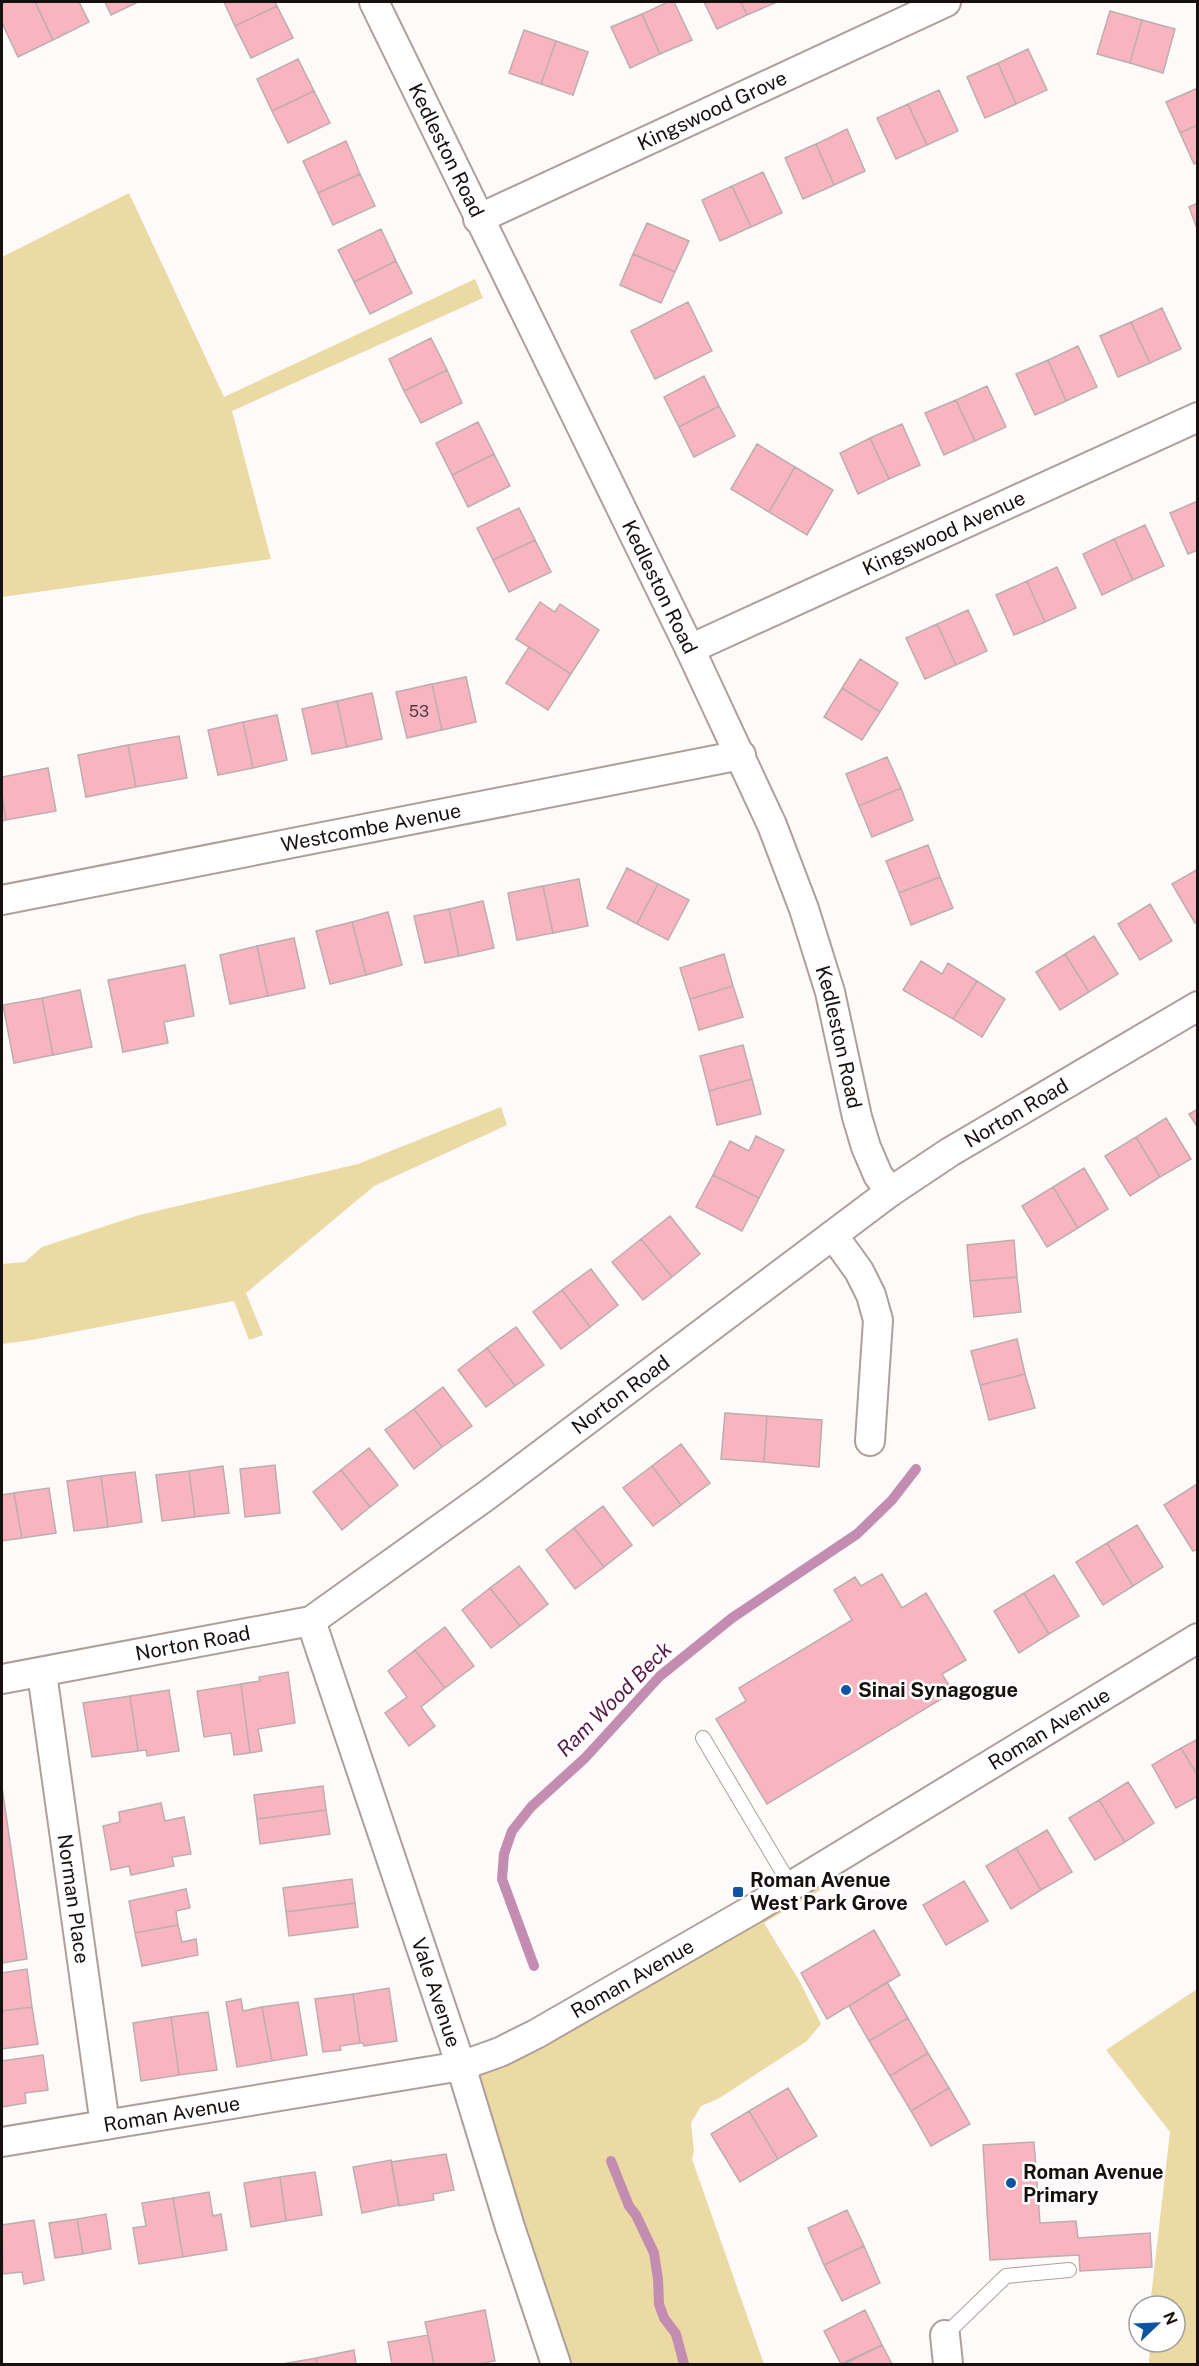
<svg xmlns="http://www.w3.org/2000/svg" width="1199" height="2366" font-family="'Public Sans',sans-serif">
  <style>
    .green { fill: #ebdaa4 }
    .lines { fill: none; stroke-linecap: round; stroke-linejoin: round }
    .stream { stroke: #c38db1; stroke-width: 10 }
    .building { fill: #f8b4bf; stroke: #beadb0; stroke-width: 1.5 }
    .service-casing { stroke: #af9f9b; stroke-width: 16 }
    .minor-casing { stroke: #af9f9b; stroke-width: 32 }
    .service { stroke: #fff; stroke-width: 14 }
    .minor { stroke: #fff; stroke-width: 28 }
    .poi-dot { fill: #0e54a4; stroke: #fff; stroke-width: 2 }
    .labels { text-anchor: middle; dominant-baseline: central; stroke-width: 5; stroke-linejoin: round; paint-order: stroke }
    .number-label { font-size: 16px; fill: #4e3a3b }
    .street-label { font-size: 20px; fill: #16110f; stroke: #fff }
    .poi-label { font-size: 20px; font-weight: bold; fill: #16110f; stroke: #fff; text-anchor: start }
    .water-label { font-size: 21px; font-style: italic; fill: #5a1a49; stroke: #fff }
  </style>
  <rect width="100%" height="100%" fill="#fdfaf9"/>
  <!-- green -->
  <path class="green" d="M129,193L224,397L475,279L483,298L232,411L271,559L2,597V257Z
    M501,1107L507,1125L374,1186L246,1293L263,1335L249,1340L234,1301L32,1340L2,1344V1264L25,1262L42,1247L139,1215L358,1164Z
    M834,1872L839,1879L764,1923L800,1982L821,2024L807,2041L718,2099L701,2106L691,2123L694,2151L692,2159L764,2364H556L461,2066Z
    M1197,1989V2364H1149L1150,2342H1175V2306H1150L1170,2132L1106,2050Z"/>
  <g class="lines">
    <!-- stream -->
    <path class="stream" d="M534,1966L502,1879L504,1854L512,1831L531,1807L585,1758L660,1676L732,1618L857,1534L892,1500L916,1469
      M611,2161L629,2206L636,2215L654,2253L658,2279L659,2304L664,2318L676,2334L684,2364"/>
  </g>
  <!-- building -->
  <path class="building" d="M6,2H35L53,40L18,57L2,23V4Z
    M35,2H79L89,22L53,40Z
    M105,2H138L111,15Z
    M224,2H275L277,6L235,26Z
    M668,2H674L692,40L660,54L642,14Z
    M704,2H741L747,15L717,29Z
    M741,2H777L747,15Z
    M277,6L293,38L251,58L235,26Z
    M1110,11L1142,20L1130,63L1097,54Z
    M642,14L660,54L630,68L611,27Z
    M1142,20L1175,29L1163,73L1130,63Z
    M524,30L556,41L541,84L509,73Z
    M556,41L588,52L573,95L541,84Z
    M1028,49L1047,90L1016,104L998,63Z
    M298,59L314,91L272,111L257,79Z
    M998,63L1016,104L985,118L967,77Z
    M1198,88V125L1180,133L1166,102Z
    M939,90L958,131L927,145L908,104Z
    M314,91L330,123L288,143L272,111Z
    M908,104L927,145L896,159L877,118Z
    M1198,125V162L1194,164L1180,133Z
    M847,129L865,171L834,185L816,144Z
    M346,141L360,174L318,193L303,161Z
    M816,144L834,185L803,199L785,158Z
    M763,172L782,213L751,227L732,186Z
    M360,174L375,206L333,225L318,193Z
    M732,186L751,227L720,241L702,200Z
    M1198,203V225L1196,226L1189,207Z
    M647,223L689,241L675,272L633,254Z
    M381,229L396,261L354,282L338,250Z
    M633,254L675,272L661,303L620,285Z
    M396,261L412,293L370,314L354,282Z
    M688,302L712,351L655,379L631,331Z
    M1162,308L1181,349L1150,363L1131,322Z
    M1131,322L1150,363L1118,377L1100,336Z
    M431,338L447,370L404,391L389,359Z
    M1078,346L1097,387L1066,401L1048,360Z
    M1048,360L1066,401L1035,415L1016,374Z
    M447,370L462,403L421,423L404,391Z
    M704,376L719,406L679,427L664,397Z
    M987,386L1006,427L975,441L956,400Z
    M956,400L975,441L944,455L925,413Z
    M719,406L735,436L694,457L679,427Z
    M478,422L494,454L452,475L436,443Z
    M902,424L920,465L889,479L870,438Z
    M870,438L889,479L858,494L840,453Z
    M757,444L795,467L769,512L731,489Z
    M494,454L510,486L468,507L452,475Z
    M795,467L833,490L807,535L769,512Z
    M1198,501V550L1188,554L1170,513Z
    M519,508L535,540L493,560L477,528Z
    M1145,525L1164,566L1133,580L1114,539Z
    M1114,539L1133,580L1102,595L1083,554Z
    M535,540L551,572L509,592L493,560Z
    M1057,567L1076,608L1045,622L1027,581Z
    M1027,581L1045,622L1014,635L996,595Z
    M540,602L555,612L560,604L599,630L571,674L516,639Z
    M968,610L987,651L956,665L937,624Z
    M937,624L956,665L925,679L906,638Z
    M529,647L571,674L548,710L506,683Z
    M860,659L898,683L880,712L842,688Z
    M466,677L476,722L442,730L432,684Z
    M432,684L442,730L407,738L396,692Z
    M842,688L880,712L862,740L824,717Z
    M372,693L382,739L347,747L337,701Z
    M337,701L347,747L312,754L302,709Z
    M277,715L287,760L253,768L243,722Z
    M243,722L253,768L218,775L208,730Z
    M179,736L187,778L136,787L128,745Z
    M128,745L136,787L86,797L78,755Z
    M887,757L901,788L859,806L846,774Z
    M48,768L56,811L6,820L2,794V777Z
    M901,788L913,820L872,837L859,806Z
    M2,794L6,820L2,821Z
    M928,845L940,877L899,893L886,861Z
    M627,868L658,884L637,924L607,908Z
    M1198,869V922L1195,923L1172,884Z
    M940,877L953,908L911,925L899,893Z
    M579,879L588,926L553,933L543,886Z
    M658,884L689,900L668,940L637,924Z
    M543,886L553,933L517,940L508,893Z
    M483,901L494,948L459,956L449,909Z
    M1150,904L1172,941L1140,960L1118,924Z
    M449,909L459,956L425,963L414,916Z
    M388,912L402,965L366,975L352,922Z
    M352,922L366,975L330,984L316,931Z
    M1094,936L1118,974L1089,992L1065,954Z
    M294,938L305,988L268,996L257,946Z
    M257,946L268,996L230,1004L220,955Z
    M724,954L733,986L690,999L680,968Z
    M1065,954L1089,992L1060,1010L1036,972Z
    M921,961L942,974L948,963L977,981L953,1019L903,990Z
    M185,965L194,1016L164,1022L168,1043L123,1052L108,980Z
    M977,981L1005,999L982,1037L953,1019Z
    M733,986L743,1017L699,1030L690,999Z
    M80,990L92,1047L53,1055L42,998Z
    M42,998L53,1055L14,1063L3,1005Z
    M743,1045L752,1079L709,1091L700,1056Z
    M752,1079L761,1114L717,1125L709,1091Z
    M1198,1109V1128L1189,1114Z
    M1166,1118L1191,1159L1160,1177L1136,1137Z
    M756,1136L784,1150L759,1198L713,1175L730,1141L749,1151Z
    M1136,1137L1160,1177L1130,1196L1105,1156Z
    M1084,1168L1108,1209L1078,1228L1053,1187Z
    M713,1175L759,1198L742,1231L696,1207Z
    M1053,1187L1078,1228L1047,1247L1022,1206Z
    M670,1216L700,1254L672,1277L641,1239Z
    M641,1239L672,1277L643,1300L612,1262Z
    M1014,1240L1017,1277L970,1281L967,1245Z
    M591,1269L618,1305L590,1327L562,1290Z
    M1017,1277L1021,1312L974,1317L970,1281Z
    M562,1290L590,1327L561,1349L533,1312Z
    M516,1327L544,1365L515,1386L487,1348Z
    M1017,1339L1025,1374L980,1385L971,1351Z
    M487,1348L515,1386L486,1407L458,1370Z
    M1025,1374L1035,1408L989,1420L980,1385Z
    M443,1387L472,1426L442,1447L414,1409Z
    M414,1409L442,1447L414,1469L385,1430Z
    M725,1413L767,1416L764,1462L721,1459Z
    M767,1416L822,1420L819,1467L764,1462Z
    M681,1444L710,1483L681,1505L652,1466Z
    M369,1448L398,1485L370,1507L341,1470Z
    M275,1465L280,1513L245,1517L240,1469Z
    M223,1466L229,1513L195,1517L189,1471Z
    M652,1466L681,1505L653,1526L623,1488Z
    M341,1470L370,1507L342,1530L313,1492Z
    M189,1471L195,1517L162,1521L156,1475Z
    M135,1472L142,1522L108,1527L101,1476Z
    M101,1476L108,1527L74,1531L67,1481Z
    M1197,1484L1198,1549L1193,1551L1164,1505Z
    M49,1488L56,1533L22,1538L14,1493Z
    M14,1493L22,1538L2,1541V1495Z
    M603,1506L632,1545L604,1567L574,1528Z
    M1137,1525L1163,1567L1133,1586L1107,1543Z
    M574,1528L604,1567L575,1589L546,1550Z
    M1107,1543L1133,1586L1103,1605L1076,1562Z
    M519,1566L548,1604L520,1626L490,1588Z
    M882,1574L902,1608L926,1593L966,1660L942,1674L953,1692L767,1804L716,1719L746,1701L739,1688L852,1620L834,1590L855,1577L861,1586Z
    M1054,1575L1079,1616L1049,1634L1024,1593Z
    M490,1588L520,1626L491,1648L462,1610Z
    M1024,1593L1049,1634L1019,1653L994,1611Z
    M445,1627L474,1666L445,1688L415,1650Z
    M415,1650L445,1688L421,1707L435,1726L409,1746L385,1713L407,1697L388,1671Z
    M288,1672L295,1723L258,1729L262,1751L250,1753L241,1684L260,1681L259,1677Z
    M241,1684L250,1753L234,1755L231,1733L204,1737L197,1691Z
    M169,1690L179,1751L147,1756L146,1750L138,1751L130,1696Z
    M130,1696L138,1751L92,1757L83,1703Z
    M1198,1739V1776L1181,1748Z
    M1181,1748L1198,1776V1796L1176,1808L1152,1765Z
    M1128,1782L1154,1823L1125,1842L1099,1800Z
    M323,1786L326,1810L257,1819L254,1795Z
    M2,1787L27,1959L2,1963Z
    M1099,1800L1125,1842L1095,1860L1069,1818Z
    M161,1803L165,1821L184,1817L191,1854L172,1857L174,1866L131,1875L129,1866L111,1870L103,1826L120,1822L119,1812Z
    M326,1810L330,1834L260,1844L257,1819Z
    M1047,1830L1072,1872L1041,1890L1016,1848Z
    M1016,1848L1041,1890L1011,1909L986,1866Z
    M352,1879L355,1903L286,1912L283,1888Z
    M964,1881L988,1921L946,1945L923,1905Z
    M186,1889L190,1908L176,1911L178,1925L135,1933L129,1901Z
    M355,1903L358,1927L289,1936L286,1912Z
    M178,1925L182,1942L196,1939L198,1955L142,1966L135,1933Z
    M874,1930L900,1975L827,2019L801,1973Z
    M27,1969L32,2007L2,2011V1973Z
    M887,1982L908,2018L869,2041L849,2006Z
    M389,1988L397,2041L364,2046L363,2043H360L353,1994Z
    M353,1994L360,2043L340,2046L341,2050L323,2052L315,1999Z
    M241,1999L243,2011L262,2007L272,2061L237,2067L226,2002Z
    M298,2002L307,2055L272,2061L262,2007Z
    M32,2007L38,2044L2,2049V2011Z
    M208,2012L217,2070L179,2075L171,2017Z
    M171,2017L179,2075L141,2081L133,2023Z
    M908,2018L928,2053L890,2076L869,2041Z
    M928,2053L949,2088L911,2111L890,2076Z
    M43,2055L48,2090L25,2093L26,2103L2,2107V2061Z
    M788,2088L817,2136L778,2159L749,2111Z
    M949,2088L970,2124L931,2146L911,2111Z
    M749,2111L778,2159L740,2182L711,2134Z
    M1034,2142L1040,2223L1076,2221L1078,2238L1150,2233L1152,2267L1080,2271L1079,2255L990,2260L983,2145Z
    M446,2154L454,2190L433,2194L434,2200L399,2206L391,2162Z
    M391,2160L399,2205L362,2213L353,2167Z
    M315,2172L322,2215L286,2221L280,2177Z
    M280,2177L286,2221L251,2227L244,2183Z
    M209,2192L213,2216L221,2214L227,2250L183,2257L173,2198Z
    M173,2198L183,2257L139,2264L133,2228L146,2226L142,2203Z
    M847,2210L864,2246L824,2265L808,2228Z
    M106,2214L111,2249L83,2254L77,2219Z
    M77,2219L83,2254L55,2258L49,2223Z
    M34,2220L44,2280L24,2284L22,2272L3,2274L2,2225Z
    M864,2246L880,2283L842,2301L824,2265Z
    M485,2310L495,2361L477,2364H434L425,2322Z
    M865,2310L882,2345L841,2364L824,2331Z
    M428,2335L434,2364H392L388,2342Z
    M882,2345L892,2364H844Z
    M354,2350L356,2364H317L316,2358Z
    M316,2358L317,2364H282Z"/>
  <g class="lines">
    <defs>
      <path id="service" d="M703,1738L791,1886
        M945,2335L1006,2276L1069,2270"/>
      <g id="minor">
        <path id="s1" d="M374,2L690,649L772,825L804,909L830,992L857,1117L866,1147L878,1175L890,1192"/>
        <path id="s2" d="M478,219L946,2"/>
        <path id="s3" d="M690,649L1198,417"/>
        <path id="s4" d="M2,900L741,755"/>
        <path d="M833,1235L859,1271L871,1295L878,1320L870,1441"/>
        <path id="s5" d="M311,1621L461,2066L510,2227L556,2364"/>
        <path id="s6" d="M42,1673L105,2125"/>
        <path id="s7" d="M2,1679L311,1621L486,1496L890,1192L950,1152L1198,1006"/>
        <path id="s8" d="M2,2142L461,2066L500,2052L536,2034L755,1908L1198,1638"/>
        <path d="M945,2335L948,2364"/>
      </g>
    </defs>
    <!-- service casing -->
    <use href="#service" class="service-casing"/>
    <!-- minor casing -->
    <use href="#minor" class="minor-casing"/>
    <!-- service -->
    <use href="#service" class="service"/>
    <!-- minor -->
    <use href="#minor" class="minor"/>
  </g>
  <!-- markers -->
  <g class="poi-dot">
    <circle cx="846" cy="1690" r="6"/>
    <rect x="732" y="1886" width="12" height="12" rx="3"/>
    <circle cx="1011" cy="2183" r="6"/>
  </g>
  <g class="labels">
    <!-- number labels -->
    <g class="number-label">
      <text x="419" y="711">53</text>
    </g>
    <!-- street labels -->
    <g class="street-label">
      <text stroke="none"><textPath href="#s2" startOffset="258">Kingswood Grove</textPath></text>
      <text stroke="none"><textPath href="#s1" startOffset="165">Kedleston Road</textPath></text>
      <text stroke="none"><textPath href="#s3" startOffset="279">Kingswood Avenue</textPath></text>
      <text stroke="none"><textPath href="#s1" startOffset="651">Kedleston Road</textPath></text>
      <text stroke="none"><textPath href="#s4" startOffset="376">Westcombe Avenue</textPath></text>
      <text stroke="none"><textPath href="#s1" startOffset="1137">Kedleston Road</textPath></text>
      <text stroke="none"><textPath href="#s7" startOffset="1184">Norton Road</textPath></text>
      <text stroke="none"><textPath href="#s7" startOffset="698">Norton Road</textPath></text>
      <text stroke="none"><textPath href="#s7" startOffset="194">Norton Road</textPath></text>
      <text stroke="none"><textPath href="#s8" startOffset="1144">Roman Avenue</textPath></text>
      <text stroke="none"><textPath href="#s6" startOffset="228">Norman Place</textPath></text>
      <text stroke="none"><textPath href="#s8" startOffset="658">Roman Avenue</textPath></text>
      <text stroke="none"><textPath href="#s5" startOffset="392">Vale Avenue</textPath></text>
      <text stroke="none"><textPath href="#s8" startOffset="172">Roman Avenue</textPath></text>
    </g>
    <!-- poi labels -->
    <g class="poi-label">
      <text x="858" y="1690">Sinai Synagogue</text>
      <text x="750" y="1880">Roman Avenue<tspan x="750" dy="23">West Park Grove</tspan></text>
      <text x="1023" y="2172">Roman Avenue<tspan x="1023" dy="23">Primary</tspan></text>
    </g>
    <!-- water labels -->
    <g class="water-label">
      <text transform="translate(614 1699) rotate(-45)">Ram Wood Beck</text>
    </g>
  </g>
  <!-- border -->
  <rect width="1199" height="2366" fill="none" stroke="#16110f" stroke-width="6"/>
  <!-- north arrow -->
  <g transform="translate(1157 2324) rotate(67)"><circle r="28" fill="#ffffff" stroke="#a2a09f" stroke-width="1.5"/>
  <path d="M0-4.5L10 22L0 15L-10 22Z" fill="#0e54a4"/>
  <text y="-9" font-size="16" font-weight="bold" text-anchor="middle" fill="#16110f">N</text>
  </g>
</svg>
